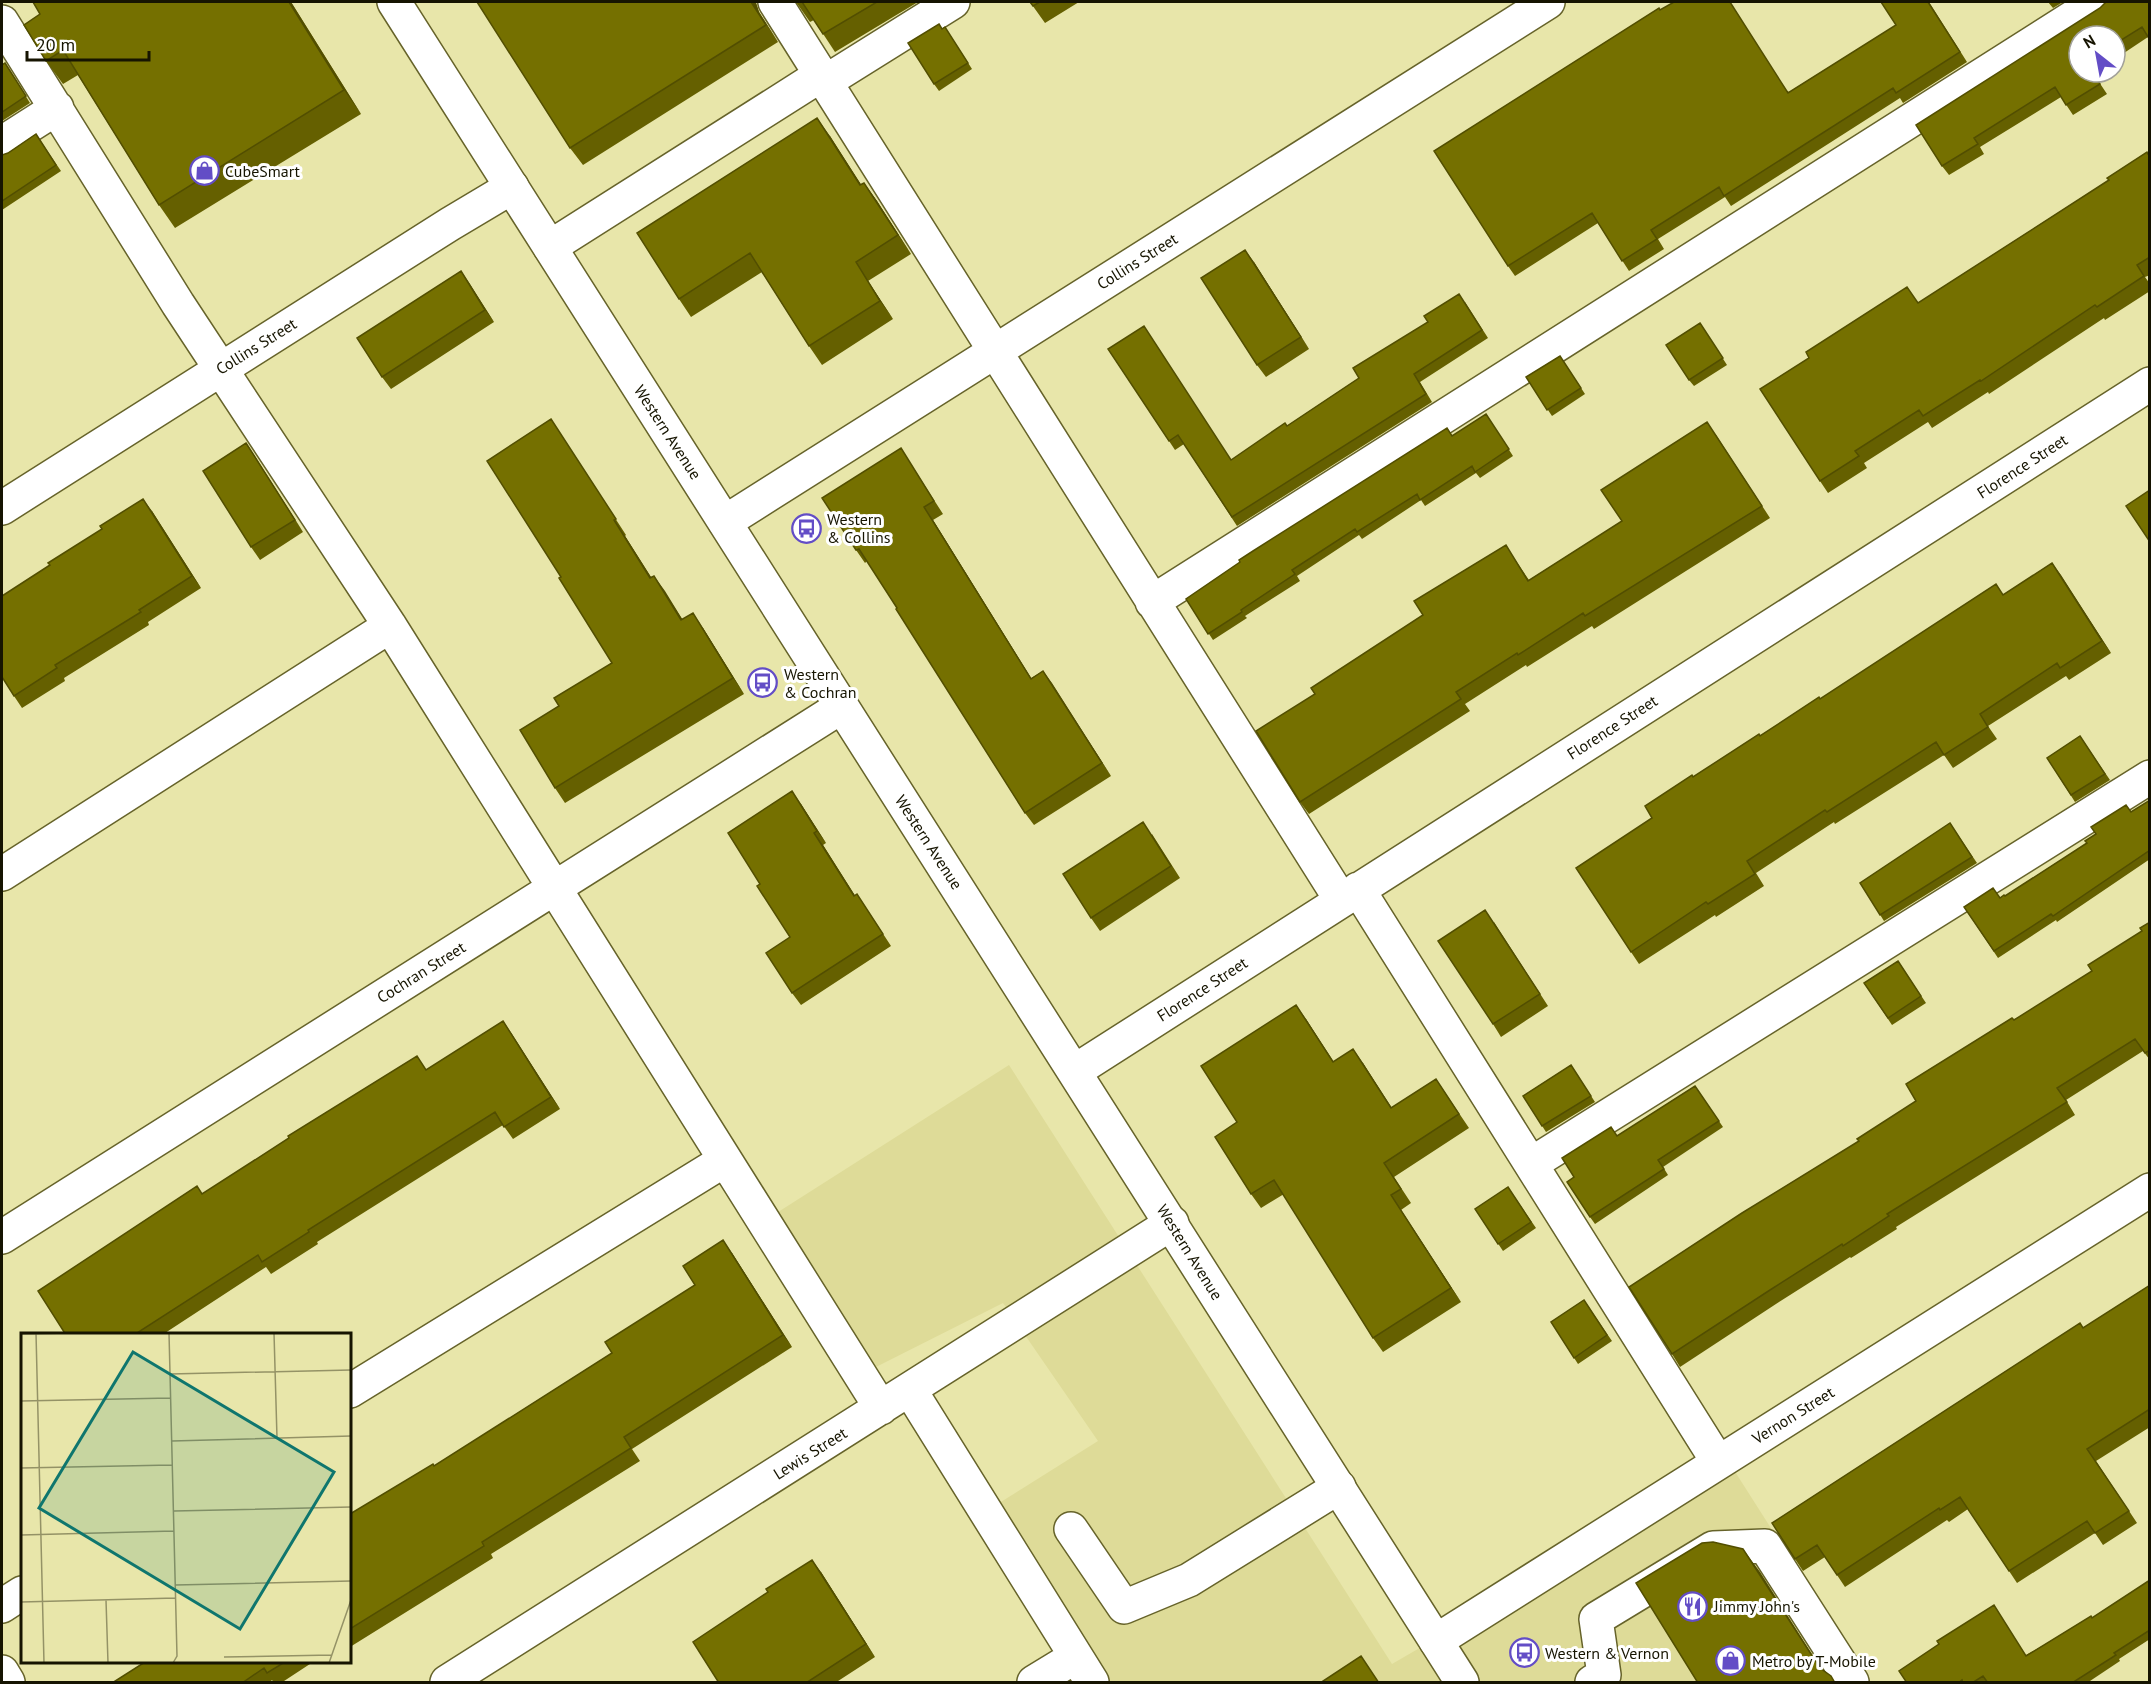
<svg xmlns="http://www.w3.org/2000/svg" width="2151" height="1684" font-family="'PT Sans',sans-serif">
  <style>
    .built { fill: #dedb98 }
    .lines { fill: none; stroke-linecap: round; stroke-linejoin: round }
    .minor-casing { stroke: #66632a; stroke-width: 36 }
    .major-casing { stroke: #66632a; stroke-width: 36 }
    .minor { stroke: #fff; stroke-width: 33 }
    .major { stroke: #fff; stroke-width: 33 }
    .wall { fill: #656000 }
    .shaded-wall { fill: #524e00 }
    .building { fill: #757000; stroke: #524e00; stroke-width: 1.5 }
    .labels { text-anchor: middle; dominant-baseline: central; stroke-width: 6; stroke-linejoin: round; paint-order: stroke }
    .poi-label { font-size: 16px; fill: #161401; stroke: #fff; text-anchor: start }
    .street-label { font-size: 16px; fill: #161401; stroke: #fff }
    .inset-road { fill: none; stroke: #949266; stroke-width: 1.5 }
    .view { fill: #0f766e; fill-opacity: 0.15; stroke: #0f766e; stroke-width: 3 }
    .inset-edge { fill: none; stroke: #161401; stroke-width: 3 }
  </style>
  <rect width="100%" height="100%" fill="#e8e6aa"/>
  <!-- built -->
  <path class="built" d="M1009,1065L1392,1664L1732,1467L1869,1682H1072L972,1520L1098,1441L1003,1303L870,1370L775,1214Z"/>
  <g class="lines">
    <defs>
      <path id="minor" d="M775,2L1341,900
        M2,22L178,304L390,626L881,1408
        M825,82L953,2
        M2,143L57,108
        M550,247L821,75
        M2,508L450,224L512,187
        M725,522L1548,2
        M1152,602L2097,2
        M2,874L390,626
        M1358,889L1718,1462
        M1075,1071L2150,384
        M1531,1164L2150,777
        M2,1237L841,707
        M910,1390L1092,1682
        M350,1391L725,1160
        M1071,1529L1124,1607L1189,1580L1339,1487
        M2,1606L22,1593
        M1436,1641L2150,1190
        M2,1672L8,1682
        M447,1682L1172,1223
        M1034,1682L1075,1657
        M1592,1682L1604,1675L1596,1619L1713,1548L1765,1546L1852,1682"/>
      <path id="major" d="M394,2L1462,1682"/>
    </defs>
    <!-- minor casing -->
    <use href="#minor" class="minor-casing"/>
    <!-- major casing -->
    <use href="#major" class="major-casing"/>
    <!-- minor -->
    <use href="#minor" class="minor"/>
    <!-- major -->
    <use href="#major" class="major"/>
  </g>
  <!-- wall -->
  <path class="wall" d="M33,2H291L361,114L175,228L159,205L78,75L63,84L46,61L40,14Z
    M796,2H918L835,52L814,20L810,22Z
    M1030,2H1079L1045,23Z
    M1881,2H1929L1967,62L1903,103L1900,98L1731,206L1725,197L1658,239L1664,249L1629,271L1598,223L1515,276L1508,266L1660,10L1789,92L1896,25Z
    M2048,2H2063L2053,8Z
    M2150,2L2148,37L2115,59V36H2079V72H2094L2093,73L2107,94L2073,115L2061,97L1980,147L1984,154L1949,175L1942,166L2100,8Z
    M756,3L759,12L778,42L583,165L570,148Z
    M945,27L972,69L939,91L934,84L942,29Z
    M5,63L30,103L2,121V65Z
    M36,134L61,171L2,210V155L8,153Z
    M830,136L861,185L864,183L877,201L911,254L868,281L893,319L822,365L809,346L762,272L691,317L679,299Z
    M2150,153V275L2145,277L2150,284V291L2105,320L2104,318L1989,394L1988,392L1932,428L1928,422L1864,463L1867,468L1828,493L1820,481L1809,358L1918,303L2109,180Z
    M1254,262L1309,349L1266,377L1257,365Z
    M461,271L494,322L391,389L382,377Z
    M1465,302L1488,338L1420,382L1432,402L1237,526L1184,444L1175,450L1108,349L1231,460L1287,426L1359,378Z
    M1700,323L1727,365L1694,386L1689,380Z
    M1560,356L1585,394L1552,416L1526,377Z
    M1486,414L1513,456L1480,478L1476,473L1425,506L1421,500L1362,539L1359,535L1297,576L1300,581L1245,616L1247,618L1213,640L1186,599L1453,436Z
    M551,419L626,535L625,536L651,577L654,576L682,619L703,628L744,694L565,803L555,788L559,706L612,663Z
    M1716,435L1770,518L1594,629L1592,626L1527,667L1526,665L1465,704L1470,711L1309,814L1300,802L1514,558L1529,580L1622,521Z
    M246,443L303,532L260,560L251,547Z
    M909,461L943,514L933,520L1031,678L1043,671L1111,776L1034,825L1025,813L897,608L867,561L865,563L856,550Z
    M152,511L201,588L148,622L149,625L64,678L65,681L22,708L14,696Z
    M2052,563L2111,653L2069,680L2066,676L1988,726L1997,739L1953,768L1944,755L1835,824L1834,822L1756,873L1764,886L1716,917L1715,915L1639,964L1631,952L1652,818L1693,777L1820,699L2003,595Z
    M2080,736L2110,780L2075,802L2047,758Z
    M2150,800V859L2057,922L2056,920L1998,958L1964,907L2005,896L2087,843Z
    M801,804L826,843L823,845L855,896L857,894L891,946L801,1005L792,993L790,937L760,884Z
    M1950,823L1977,863L1884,921L1860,883Z
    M1152,834L1180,878L1100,931L1091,918Z
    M1494,922L1548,1006L1501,1037L1493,1024Z
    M2150,922V1060L2143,1051L2066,1100L2075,1115L1896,1227L1897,1229L1851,1258L1850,1257L1779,1302L1680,1367L1672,1354L1859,1141L1916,1101L2014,1020L2092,971L2142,931Z
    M1898,961L1926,1003L1892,1025L1864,983Z
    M1306,1019L1333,1062L1363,1063L1391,1108L1436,1079L1469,1128L1394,1177L1411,1203L1401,1210L1461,1302L1383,1352L1373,1338L1284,1194L1261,1208L1251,1194L1237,1122Z
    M503,1021L560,1109L513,1139L503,1125L317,1242L318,1244L271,1274L266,1267L162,1335H66L203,1193L427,1070Z
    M1571,1065L1595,1102L1546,1132L1523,1096Z
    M1695,1086L1723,1127L1663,1167L1668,1175L1595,1224L1590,1217L1574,1177L1617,1136Z
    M1508,1187L1536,1228L1503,1251L1475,1209Z
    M732,1253L792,1347L632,1449L640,1461L491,1554L493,1558L350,1647V1514L434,1466L612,1353L695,1285Z
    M2150,1285V1427L2096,1461L2137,1523L2103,1545L2095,1533L2017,1583L1968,1509L1949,1522L1947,1520L1845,1587L1825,1557L1803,1571L1795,1559L2083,1328Z
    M1584,1300L1612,1341L1578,1364L1551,1322Z
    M821,1572L875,1657L835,1683H719L768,1592Z
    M2150,1580V1639L2119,1659L2120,1661L2087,1683H1907L2026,1655L2092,1618Z
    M145,1662H313L281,1683H274L272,1680L269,1683H112Z"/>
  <!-- shaded-wall -->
  <path class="shaded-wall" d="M289,2H291L361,114L344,90Z
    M751,2H757L756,3L759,12L778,42Z
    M817,118L830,136L873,203L860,185Z
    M864,183L877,201L911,254L898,235Z
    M1245,250L1254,262L1309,349L1301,337Z
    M856,262L868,281L893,319L880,301Z
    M461,271L470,284L494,322L485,310Z
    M246,443L255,456L303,532L295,520Z
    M143,499L152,511L201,588L192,576Z
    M924,507L933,520L1039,691L1031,679Z
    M614,520L625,536L661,593L650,578Z
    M2052,563L2061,575L2111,653L2102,641Z
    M654,576L665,591L692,635L681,620Z
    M693,613L703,628L744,694L733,678Z
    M1043,671L1052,683L1111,776L1102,763Z
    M792,791L801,804L826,843L817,831Z
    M814,833L823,845L863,908L854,896Z
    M1296,1005L1306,1019L1343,1076L1333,1062Z
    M503,1021L512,1034L560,1109L551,1097Z
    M1353,1049L1363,1063L1401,1122L1391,1108Z
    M1391,1195L1401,1210L1461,1302L1451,1288Z
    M723,1240L732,1253L792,1347L783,1335Z
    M1743,1549L1760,1572L1830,1683L1820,1668Z
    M812,1560L821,1572L875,1657L866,1644Z"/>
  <!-- building -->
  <path class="building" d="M33,2H289L344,90L159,205L63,50L46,61L24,25L40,14Z
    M477,2H751L766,25L570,148Z
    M802,2H877L823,34Z
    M1030,2H1040L1033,6Z
    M1674,2H1730L1788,93L1896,25L1881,2H1928L1960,52L1896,93L1893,88L1724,196L1719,187L1651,230L1657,239L1622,261L1592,213L1508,266L1434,151L1659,8L1660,10Z
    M2106,2H2150V40L2142,27L2115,44V36H2079V72H2092L2100,84L2066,105L2055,87L1974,138L1978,144L1942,166L1916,125L2100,8Z
    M939,24L942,29L945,27L968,63L934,84L908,43Z
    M5,63L26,96L2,112V65Z
    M817,118L860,185L864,183L898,235L856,262L880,301L809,346L750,253L679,299L637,233Z
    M36,134L56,165L2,201V155L8,153Z
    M2147,152L2148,154L2150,153V257L2137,265L2144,276L2097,307L2095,305L1981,381L1980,380L1923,416L1919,410L1855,451L1859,456L1820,481L1760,389L1809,358L1806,352L1907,287L1918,303L2109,180L2107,178Z
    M1245,250L1301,337L1257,365L1201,278Z
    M461,271L485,310L382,377L357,338Z
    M1459,294L1482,330L1414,374L1426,394L1232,517L1178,435L1169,441L1108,349L1144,326L1231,460L1285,423L1287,426L1359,378L1353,368L1428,322L1424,316Z
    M1700,323L1723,358L1689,380L1666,345Z
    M1560,356L1581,388L1547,410L1526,377Z
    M1486,414L1509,449L1475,472L1472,466L1420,500L1417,494L1357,532L1355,529L1292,570L1295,574L1241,610L1242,612L1208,634L1186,599L1240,562L1239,560L1253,551L1447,428L1452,436Z
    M551,419L616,519L614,520L650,578L654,576L681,620L693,613L733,678L555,788L520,730L559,706L554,698L612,663L559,578L561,577L487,461Z
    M1707,422L1762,506L1585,616L1583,613L1518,655L1517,653L1456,692L1461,699L1300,802L1256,731L1315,694L1311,688L1423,615L1414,601L1506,545L1528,581L1622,521L1601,490Z
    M246,443L295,520L251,547L203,471Z
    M901,448L934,501L924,507L1031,679L1043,671L1102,763L1025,813L896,609L897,608L859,549L856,550L822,498Z
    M2150,490V542L2126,506Z
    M143,499L192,576L139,610L141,612L55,665L57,668L14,696L2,677V596L50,565L48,563L102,529L100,526Z
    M2052,563L2102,641L2060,668L2057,663L1980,714L1988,727L1944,755L1936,742L1827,812L1825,810L1747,861L1755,874L1708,904L1706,902L1631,952L1576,868L1652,818L1645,806L1692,775L1693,777L1759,734L1760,736L1819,697L1820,699L1996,584L2003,595Z
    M2080,736L2105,774L2071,795L2047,758Z
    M792,791L817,831L814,833L854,896L857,894L883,934L792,993L766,953L790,937L757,886L760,884L728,833Z
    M2150,800V850L2053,916L2051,914L1994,951L1964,907L1993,888L2000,898L2004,895L2005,896L2087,843L2085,841L2096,834L2091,827L2126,805L2131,812Z
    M1143,822L1171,866L1091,918L1063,874Z
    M1950,823L1972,857L1880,915L1860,883Z
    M1485,910L1540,994L1493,1024L1438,941Z
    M2150,922V1050L2145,1053L2135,1039L2057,1088L2067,1102L1887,1214L1889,1216L1843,1246L1842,1244L1770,1290L1672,1354L1629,1287L1742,1213L1859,1141L1857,1139L1916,1101L1906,1084L2012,1018L2014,1020L2092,971L2088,965L2142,931L2140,928Z
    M1898,961L1921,996L1888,1018L1864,983Z
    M1296,1005L1333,1062L1353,1049L1391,1108L1436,1079L1459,1114L1384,1163L1401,1189L1391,1195L1451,1288L1373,1338L1274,1180L1251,1194L1215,1137L1237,1122L1201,1066Z
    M503,1021L551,1097L504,1127L495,1112L308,1230L309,1232L262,1262L258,1255L134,1335H66L38,1291L197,1186L202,1194L289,1138L288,1136L417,1056L426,1070Z
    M1571,1065L1591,1096L1542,1126L1523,1096Z
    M1695,1086L1719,1121L1658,1160L1664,1169L1590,1217L1567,1182L1574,1177L1562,1158L1611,1127L1617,1136Z
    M1508,1187L1531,1222L1498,1244L1475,1209Z
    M723,1240L783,1335L624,1437L631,1448L482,1542L484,1546L350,1629V1514L433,1464L434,1466L612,1353L605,1342L695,1285L683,1266Z
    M2150,1285V1409L2087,1449L2129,1511L2095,1533L2087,1521L2009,1571L1960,1497L1940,1510L1939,1508L1837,1575L1817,1545L1795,1559L1772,1523L2080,1323L2083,1328Z
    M1584,1300L1607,1335L1574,1358L1551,1322Z
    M1713,1542L1743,1549L1820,1668L1831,1676L1835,1683H1698L1636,1583L1702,1543Z
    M812,1560L866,1644L806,1683H719L693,1642L768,1592L766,1589Z
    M2150,1580V1630L2114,1653L2116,1655L2072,1683H1988L1983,1676L1972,1683H1963L1962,1680L1958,1683H1907L1899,1671L1939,1644L1937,1641L1994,1605L2026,1656L2091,1616L2092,1618Z
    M1361,1656L1379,1683H1320Z
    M145,1662H285L267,1673L264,1668L242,1683H112Z"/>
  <!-- icons -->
  <defs>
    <symbol id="shop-ring" viewBox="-11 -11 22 22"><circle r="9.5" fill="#fff" stroke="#634dc6" stroke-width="1.5"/><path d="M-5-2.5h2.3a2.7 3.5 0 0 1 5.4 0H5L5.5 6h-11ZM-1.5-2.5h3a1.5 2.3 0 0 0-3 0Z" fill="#634dc6"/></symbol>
    <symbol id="bus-ring" viewBox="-11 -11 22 22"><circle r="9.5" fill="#fff" stroke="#634dc6" stroke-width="1.5"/><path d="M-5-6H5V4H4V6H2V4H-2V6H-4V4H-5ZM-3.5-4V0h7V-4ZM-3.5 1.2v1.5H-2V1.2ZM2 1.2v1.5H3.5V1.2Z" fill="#634dc6"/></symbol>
    <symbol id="restaurant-ring" viewBox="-11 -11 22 22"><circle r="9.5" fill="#fff" stroke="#634dc6" stroke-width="1.5"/><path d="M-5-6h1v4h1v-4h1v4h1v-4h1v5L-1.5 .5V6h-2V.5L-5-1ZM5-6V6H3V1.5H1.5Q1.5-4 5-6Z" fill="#634dc6"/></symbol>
  </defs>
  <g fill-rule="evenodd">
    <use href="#shop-ring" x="188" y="154" width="33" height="33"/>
    <use href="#bus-ring" x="790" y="512" width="33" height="33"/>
    <use href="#bus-ring" x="746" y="666" width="33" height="33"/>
    <use href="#restaurant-ring" x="1676" y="1590" width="33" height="33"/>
    <use href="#bus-ring" x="1508" y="1636" width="33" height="33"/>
    <use href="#shop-ring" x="1714" y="1644" width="33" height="33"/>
  </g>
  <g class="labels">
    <!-- poi labels -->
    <g class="poi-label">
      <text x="225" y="171">CubeSmart</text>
      <text x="827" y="519">Western<tspan x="827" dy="18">&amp; Collins</tspan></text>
      <text x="784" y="674">Western<tspan x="784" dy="18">&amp; Cochran</tspan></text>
      <text x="1714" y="1606">Jimmy John's</text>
      <text x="1545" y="1653">Western &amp; Vernon</text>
      <text x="1752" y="1661">Metro by T-Mobile</text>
    </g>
    <!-- street labels -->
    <g class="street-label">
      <text transform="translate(1137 261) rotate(-32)">Collins Street</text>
      <text transform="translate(256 346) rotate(-32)">Collins Street</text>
      <text transform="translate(668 432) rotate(57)">Western Avenue</text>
      <text transform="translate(2022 466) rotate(-33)">Florence Street</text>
      <text transform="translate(1612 727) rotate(-33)">Florence Street</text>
      <text transform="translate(929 842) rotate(57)">Western Avenue</text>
      <text transform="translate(421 972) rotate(-32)">Cochran Street</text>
      <text transform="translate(1202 989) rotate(-33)">Florence Street</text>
      <text transform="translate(1190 1252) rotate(58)">Western Avenue</text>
      <text transform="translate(1793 1415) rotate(-32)">Vernon Street</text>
      <text transform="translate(810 1453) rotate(-32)">Lewis Street</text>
    </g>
  </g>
  <!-- overview -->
  <g transform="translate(21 1333)">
    <rect width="330" height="330" fill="#e8e6aa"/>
    <path class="inset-road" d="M15,0L23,330M148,0L156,323L152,330M253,0L256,105M0,1L49,0M149,41L330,37M0,68L150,65M151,108L330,103M0,135L151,132M153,178L330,174M0,202L153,198M154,252L330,248M85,267L87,330M0,269L155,265M203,324L311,322M308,330L330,267"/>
    <path class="view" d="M112,19L313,139L219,296L18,175Z"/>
    <rect width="330" height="330" class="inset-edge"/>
  </g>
  <!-- border -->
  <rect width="2151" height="1684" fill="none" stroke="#161401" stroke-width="6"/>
  <!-- north arrow -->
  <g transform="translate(2097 54) rotate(329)"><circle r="28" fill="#ffffff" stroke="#a2a199" stroke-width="1.5"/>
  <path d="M0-4.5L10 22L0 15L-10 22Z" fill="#634dc6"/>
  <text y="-9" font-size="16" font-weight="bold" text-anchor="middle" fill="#161401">N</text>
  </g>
  <!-- scale -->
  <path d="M27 51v9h122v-9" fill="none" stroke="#161401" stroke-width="3"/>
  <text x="36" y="51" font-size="18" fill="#161401" stroke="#ffffff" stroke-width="4.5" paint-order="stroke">20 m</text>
</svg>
